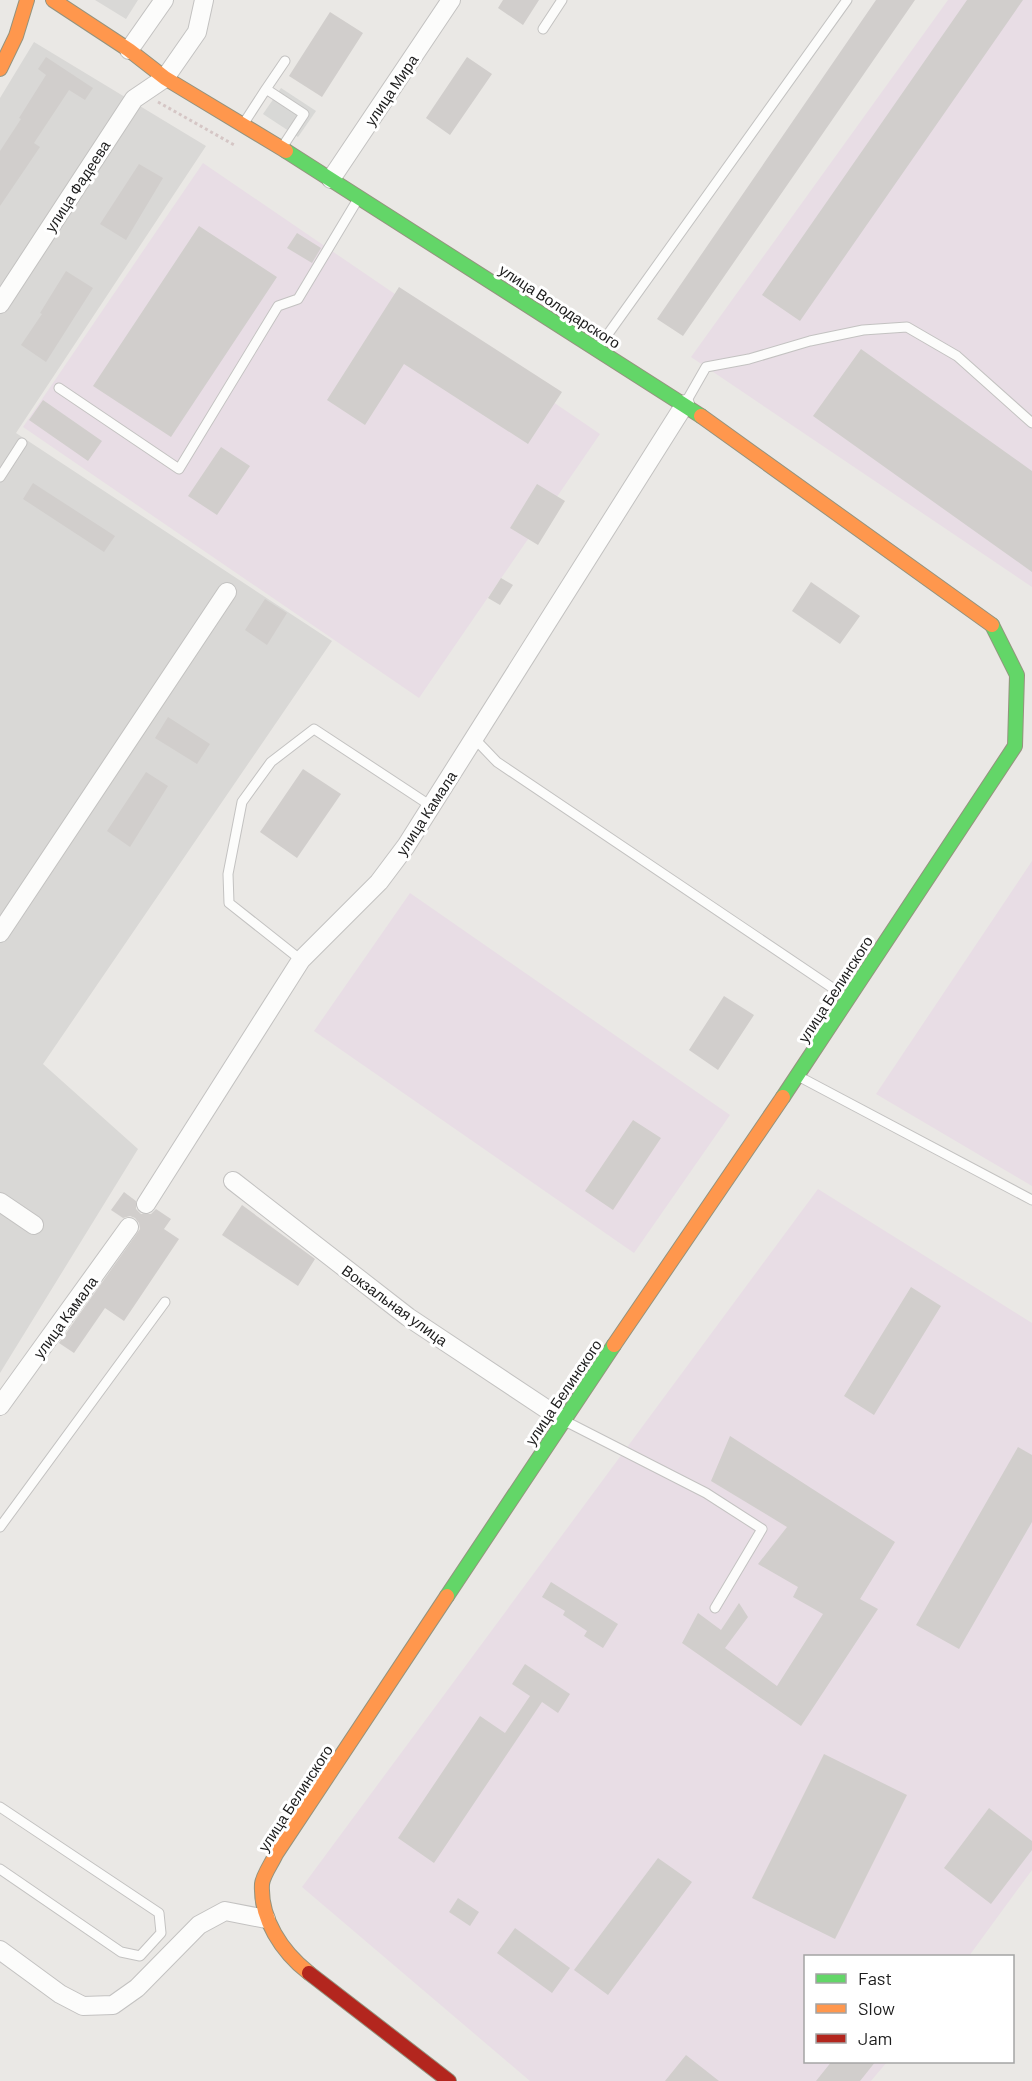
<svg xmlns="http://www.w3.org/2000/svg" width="1032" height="2081" font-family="Barlow,sans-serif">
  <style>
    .residential { fill: #d9d8d6 }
    .industrial { fill: #e8dde5 }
    .religious { fill: #d8d8d6 }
    .building { fill: #d1cecc }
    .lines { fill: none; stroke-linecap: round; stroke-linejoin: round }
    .lane-casing { stroke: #c3c2c1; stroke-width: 11 }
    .street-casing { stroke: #c3c2c1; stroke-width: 20 }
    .fast-casing { stroke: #94937e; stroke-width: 16 }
    .slow-casing { stroke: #94937e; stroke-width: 16 }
    .jam-casing { stroke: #94937e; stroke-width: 16 }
    .path { stroke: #d5c6c5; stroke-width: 3; stroke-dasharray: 3 3; stroke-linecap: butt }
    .lane { stroke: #fcfcfb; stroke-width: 9 }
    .street { stroke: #fcfcfb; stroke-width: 18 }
    .fast { stroke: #63d668; stroke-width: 14 }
    .slow { stroke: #ff974d; stroke-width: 14 }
    .jam { stroke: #b3261e; stroke-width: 14 }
    .labels { text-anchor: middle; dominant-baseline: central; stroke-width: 6; stroke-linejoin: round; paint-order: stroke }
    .street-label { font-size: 15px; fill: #1c1c1c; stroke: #fff }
  </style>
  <rect width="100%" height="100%" fill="#eae8e5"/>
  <!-- residential -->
  <path class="residential" d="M95,0H138L126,19Z
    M34,42L206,146L16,433L332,641L43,1064L138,1149L0,1373V98Z"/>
  <!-- industrial -->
  <path class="industrial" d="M948,0H1032V587L691,357Z
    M203,163L600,434L419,698L23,427Z
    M1032,861V1186L876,1094Z
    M410,893L730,1115L634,1253L314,1031Z
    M818,1189L1032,1323V1870L969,1956H806V2062H887L871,2081H530L302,1887Z"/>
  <!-- religious -->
  <path class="religious" d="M281,88L316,111L298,137L263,114Z"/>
  <!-- building -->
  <path class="building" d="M503,0H539L523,25L498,8Z
    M876,0H915L683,336L657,319Z
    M967,0H1023L800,321L762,295Z
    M330,12L363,33L322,97L289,76Z
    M46,57L93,88L85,100L69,90L34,143L40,147L0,206V151L21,119L19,118L46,75L38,69Z
    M467,57L492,74L450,135L426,118Z
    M139,164L163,178L126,240L100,224Z
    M199,226L277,277L171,437L93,386Z
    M297,233L321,248L312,263L287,248Z
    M66,271L93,288L46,362L21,345L42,314L40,313Z
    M399,287L562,392L528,444L404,364L365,425L327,400Z
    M861,349L1032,471V572L813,416Z
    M43,400L102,441L88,461L29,420Z
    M221,447L250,466L217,515L188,496Z
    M33,483L115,536L104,552L23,499Z
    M537,484L565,501L538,545L510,528Z
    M501,578L513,585L500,605L488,598Z
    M811,582L860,616L840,644L792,611Z
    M265,599L287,613L267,645L245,630Z
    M168,717L210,744L197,764L155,738Z
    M303,769L341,794L297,858L260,832Z
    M146,772L168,786L130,847L107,831Z
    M724,996L754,1015L718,1070L689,1050Z
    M633,1120L661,1138L613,1210L585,1191Z
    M124,1192L136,1201V1209L141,1214H151L156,1209L171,1219L164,1229L179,1239L124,1321L105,1308L74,1353L59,1343L140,1229L139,1223L135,1218L130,1216L123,1218L111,1210Z
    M242,1205L315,1259L298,1286L222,1235Z
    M911,1287L941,1306L874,1415L844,1396Z
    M730,1436L895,1542L860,1599L878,1609L801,1726L682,1643L698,1613L721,1630L739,1603L748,1617L725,1648L777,1686L823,1614L793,1597L798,1587L758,1564L787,1527L711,1481Z
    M1018,1447L1032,1455V1522L959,1649L916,1625Z
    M551,1582L618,1624L603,1648L584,1636L587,1631L563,1615L565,1611L542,1597Z
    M525,1664L570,1694L558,1713L542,1702L434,1863L398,1838L480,1716L505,1733L530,1696L512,1684Z
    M824,1754L907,1795L835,1939L752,1898Z
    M989,1808L1032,1841V1850L991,1904L944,1868Z
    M658,1858L692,1882L608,1995L574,1970Z
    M458,1898L479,1912L470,1926L449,1912Z
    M515,1928L570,1968L552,1993L497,1953Z
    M686,2055L719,2081H665Z
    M832,2061H876L860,2081H816Z"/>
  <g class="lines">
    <defs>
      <path id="lane" d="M543,29L562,0
        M244,123L266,89
        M283,146L304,114L266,89L285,61
        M598,348L847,0
        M59,388L179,469L278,306L298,299L358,199
        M686,402L706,367L749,359L810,341L863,330L907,327L957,356L1032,423
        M0,477L22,443
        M474,738L497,762L846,997
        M301,960L229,903L228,874L242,802L271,762L314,729L431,806
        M798,1076L1032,1200
        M565,1421L706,1493L762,1529L715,1608
        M0,1527L165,1302
        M0,1807L159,1913L161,1933L140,1956L121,1952L0,1869"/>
      <path id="street" d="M129,50L164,0
        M331,179L451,0
        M0,304L134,99L165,78L197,32L204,0
        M0,933L227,592
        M233,1181L408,1317L563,1420
        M0,1202L34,1225
        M146,1204L301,960L379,882L406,846L685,404
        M0,1406L129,1227
        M0,1950L60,1994L83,2006L113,2005L137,1988L199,1925L225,1911L266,1919"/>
      <path id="fast" d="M286,151L701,416
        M783,1097L1015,746L1017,675L992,625
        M447,1596L614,1345"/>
      <path id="slow" d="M53,0L129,50L165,78L286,151
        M0,69L16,36L27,0
        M701,416L992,625
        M614,1345L783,1097
        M309,1973C282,1952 260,1919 262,1884C263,1875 272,1863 276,1854L447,1596"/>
      <path id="jam" d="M309,1973L449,2081"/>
    </defs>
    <!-- lane casing -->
    <use href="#lane" class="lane-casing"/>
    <!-- street casing -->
    <use href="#street" class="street-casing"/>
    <!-- fast casing -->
    <use href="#fast" class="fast-casing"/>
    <!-- slow casing -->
    <use href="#slow" class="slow-casing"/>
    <!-- jam casing -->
    <use href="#jam" class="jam-casing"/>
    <!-- path -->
    <path class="path" d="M158,102L236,146"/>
    <!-- lane -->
    <use href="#lane" class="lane"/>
    <!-- street -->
    <use href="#street" class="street"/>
    <!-- fast -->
    <use href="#fast" class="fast"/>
    <!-- slow -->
    <use href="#slow" class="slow"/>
    <!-- jam -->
    <use href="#jam" class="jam"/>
  </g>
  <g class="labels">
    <!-- street labels -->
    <g class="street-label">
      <text transform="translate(391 90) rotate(-56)">улица Мира</text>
      <text transform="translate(77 186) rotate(-57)">улица Фадеева</text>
      <text transform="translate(560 306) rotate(33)">улица Володарского</text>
      <text transform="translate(426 813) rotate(-57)">улица Камала</text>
      <text transform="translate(835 989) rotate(-57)">улица Белинского</text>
      <text transform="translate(395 1305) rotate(36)">Вокзальная улица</text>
      <text transform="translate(65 1317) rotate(-54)">улица Камала</text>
      <text transform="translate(563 1392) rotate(-56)">улица Белинского</text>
      <text transform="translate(295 1798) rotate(-57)">улица Белинского</text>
    </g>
  </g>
  <!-- legend -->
  <rect x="804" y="1955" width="210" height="108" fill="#ffffff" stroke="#a4a4a4" stroke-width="1.5"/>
  <rect x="816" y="1974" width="30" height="9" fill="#63d668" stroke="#a4a4a4" stroke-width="1.5"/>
  <text x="858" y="1985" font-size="18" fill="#1c1c1c">Fast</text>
  <rect x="816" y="2004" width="30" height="9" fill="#ff974d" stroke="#a4a4a4" stroke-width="1.5"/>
  <text x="858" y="2015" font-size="18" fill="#1c1c1c">Slow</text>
  <rect x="816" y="2034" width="30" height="9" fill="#b3261e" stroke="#a4a4a4" stroke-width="1.5"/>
  <text x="858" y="2045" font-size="18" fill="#1c1c1c">Jam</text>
</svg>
